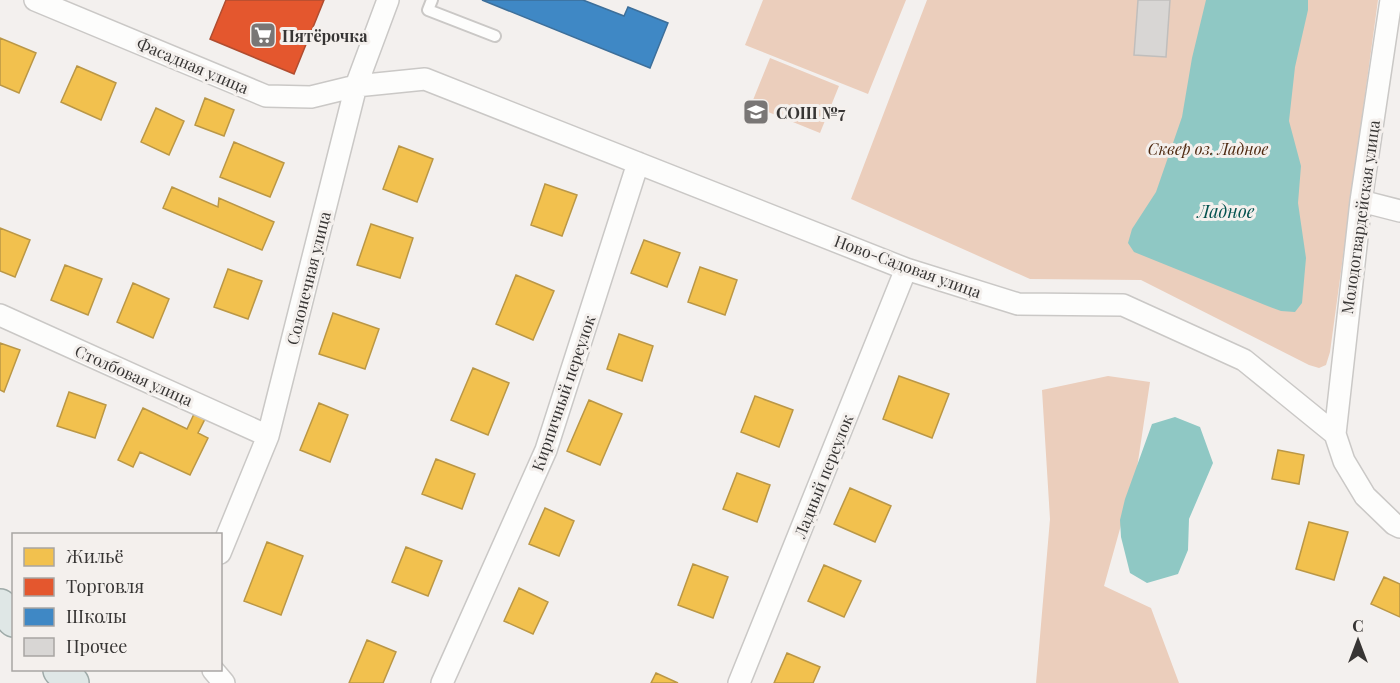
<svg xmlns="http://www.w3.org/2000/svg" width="1400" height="683" font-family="'Playfair Display',serif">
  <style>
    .green { fill: #ebcebc }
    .water { fill: #8fc8c4 }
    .homes { fill: #f2c14e; stroke: #ba9746; stroke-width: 1.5 }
    .shops { fill: #e4572e; stroke: #b04d30; stroke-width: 1.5 }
    .schools { fill: #3f88c5; stroke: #3d6f9a; stroke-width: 1.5 }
    .building { fill: #d8d6d4; stroke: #c0bebc; stroke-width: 1.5 }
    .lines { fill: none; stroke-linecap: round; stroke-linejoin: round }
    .lane-casing { stroke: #cac8c6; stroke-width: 14 }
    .street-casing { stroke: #cac8c6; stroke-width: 24 }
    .primary-casing { stroke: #9eaaa8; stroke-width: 36 }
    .lane { stroke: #fdfdfc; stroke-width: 10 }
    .street { stroke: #fdfdfc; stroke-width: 21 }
    .primary { stroke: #dfe7e6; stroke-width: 33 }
    .labels { text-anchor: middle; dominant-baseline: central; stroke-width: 6; stroke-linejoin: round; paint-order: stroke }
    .poi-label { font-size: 16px; font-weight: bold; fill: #373534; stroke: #f4f0ed; text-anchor: start }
    .street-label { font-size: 16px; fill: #373534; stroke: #f4f0ed }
    .park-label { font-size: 16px; font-style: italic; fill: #4e280f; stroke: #f4f0ed }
    .water-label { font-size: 18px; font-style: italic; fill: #04524f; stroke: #f4f0ed }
  </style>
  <rect width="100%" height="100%" fill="#f3f0ee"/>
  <!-- green -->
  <path class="green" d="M763,0H906L868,94L745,45Z
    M927,0H1378L1330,352L1326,365L1319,368L1309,365L1141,280L1030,279L851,199Z
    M770,58L839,86L820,133L751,105Z
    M1108,376L1150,382L1137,468L1104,586L1151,608L1179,683H1036L1050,519L1042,390Z"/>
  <!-- water -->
  <path class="water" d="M1206,0H1308V10L1295,67L1289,121L1301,166L1298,203L1306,258L1302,303L1295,312L1281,311L1265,305L1134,252L1128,243L1132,229L1156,192L1182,117L1192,58Z
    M1175,417L1200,427L1213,463L1189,519L1188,550L1178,574L1147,583L1130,573L1121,537L1120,520L1125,499L1152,424Z"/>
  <!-- homes -->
  <path class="homes" d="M0,38L36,53L19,93L0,85Z
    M77,66L116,83L101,120L61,102Z
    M205,98L234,110L224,136L195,125Z
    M156,108L184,121L169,155L141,142Z
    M234,142L284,163L270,197L220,177Z
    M399,146L433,159L417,202L383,189Z
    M545,184L577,195L562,236L531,225Z
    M172,187L218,207L219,198L274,222L262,250L163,208Z
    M371,224L413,238L400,278L357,265Z
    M0,228L30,240L15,277L0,271Z
    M644,240L680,253L667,287L631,273Z
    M65,265L102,279L88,315L51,300Z
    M700,267L737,280L725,315L688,302Z
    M228,269L262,281L248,319L214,307Z
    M516,275L554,291L533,340L496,324Z
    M133,283L169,299L153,338L117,322Z
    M333,313L379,329L365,369L319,354Z
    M619,334L653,346L642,381L607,369Z
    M0,343L20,350L4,392L0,390Z
    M473,368L509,383L488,435L451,420Z
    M899,376L949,394L932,438L883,419Z
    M69,392L106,405L95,438L57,426Z
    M755,396L793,410L779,447L741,432Z
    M589,400L622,414L600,465L567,451Z
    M319,403L348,415L330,462L300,450Z
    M143,408L187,429L194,414L205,419L198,433L208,438L190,475L140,452L133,467L118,460Z
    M1278,450L1304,455L1299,484L1272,479Z
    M436,459L475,474L462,509L422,494Z
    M737,473L770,485L757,522L723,509Z
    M850,488L891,506L875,542L834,524Z
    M545,508L574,521L559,556L529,544Z
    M1309,522L1348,532L1334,580L1296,569Z
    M267,542L303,556L281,615L244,601Z
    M406,547L442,561L428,596L392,582Z
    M693,564L728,577L713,618L678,605Z
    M824,565L861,581L844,617L808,601Z
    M1384,577L1400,584V617L1371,604Z
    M519,588L548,602L533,634L504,621Z
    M367,640L396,652L383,683H349Z
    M787,653L820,667L813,683H774Z
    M656,673L678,683H651Z"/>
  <!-- shops -->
  <path class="shops" d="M226,0H324L294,74L210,39Z"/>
  <!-- schools -->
  <path class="schools" d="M482,0H583L624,16L628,7L668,23L650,68Z"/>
  <!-- building -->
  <path class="building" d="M1138,0H1170L1166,57L1134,55Z"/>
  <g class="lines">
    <defs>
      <path id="lane" d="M432,0L428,10L495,36"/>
      <path id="street" d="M35,0L266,96L311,97L356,86L425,79L906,269L1018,304L1123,305L1244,360L1335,434L1344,461L1365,496L1394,524L1400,527
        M1361,201L1400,211
        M0,315L268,436
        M1335,434L1361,201L1391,0
        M220,553L268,436L356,86L388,0
        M213,670L224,683
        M442,683L546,450L638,163
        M739,683L906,269"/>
      <path id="primary" d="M0,606L14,620
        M60,670L72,683"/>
    </defs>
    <!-- lane casing -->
    <use href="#lane" class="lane-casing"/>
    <!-- street casing -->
    <use href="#street" class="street-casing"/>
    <!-- primary casing -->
    <use href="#primary" class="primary-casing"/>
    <!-- lane -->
    <use href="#lane" class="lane"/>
    <!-- street -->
    <use href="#street" class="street"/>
    <!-- primary -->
    <use href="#primary" class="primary"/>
  </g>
  <!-- icons -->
  <defs>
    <symbol id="supermarket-square" viewBox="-11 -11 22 22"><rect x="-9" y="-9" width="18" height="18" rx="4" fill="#797675" stroke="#f4f0ed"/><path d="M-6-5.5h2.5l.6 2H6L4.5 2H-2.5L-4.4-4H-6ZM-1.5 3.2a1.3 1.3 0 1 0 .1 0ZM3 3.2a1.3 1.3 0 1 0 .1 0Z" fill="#fff"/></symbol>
    <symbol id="school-square" viewBox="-11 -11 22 22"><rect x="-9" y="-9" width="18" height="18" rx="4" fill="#797675" stroke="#f4f0ed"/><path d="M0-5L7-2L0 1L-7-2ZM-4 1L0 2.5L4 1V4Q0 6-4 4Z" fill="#fff"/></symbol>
  </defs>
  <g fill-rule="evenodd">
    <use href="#supermarket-square" x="248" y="20" width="30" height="30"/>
    <use href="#school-square" x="741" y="97" width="30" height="30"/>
  </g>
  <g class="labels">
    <!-- poi labels -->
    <g class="poi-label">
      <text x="282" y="35">Пятёрочка</text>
      <text x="776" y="112">СОШ №7</text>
    </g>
    <!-- street labels -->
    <g class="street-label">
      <text transform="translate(193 65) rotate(23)">Фасадная улица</text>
      <text transform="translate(1360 217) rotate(-82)">Молодогвардейская улица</text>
      <text transform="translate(908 266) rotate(20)">Ново-Садовая улица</text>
      <text transform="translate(308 278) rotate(-76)">Солонечная улица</text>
      <text transform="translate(134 375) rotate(24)">Столбовая улица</text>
      <text transform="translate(563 393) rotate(-71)">Кирпичный переулок</text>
      <text transform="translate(823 476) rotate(-68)">Ладный переулок</text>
    </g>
    <!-- park labels -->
    <g class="park-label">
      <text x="1208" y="148">Сквер оз. Ладное</text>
    </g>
    <!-- water labels -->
    <g class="water-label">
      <text x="1226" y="211">Ладное</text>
    </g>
  </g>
  <!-- legend -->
  <rect x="12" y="533" width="210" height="138" fill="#f4f0ed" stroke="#a8a5a3" stroke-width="1.5"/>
  <rect x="24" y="548" width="30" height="18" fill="#f2c14e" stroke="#a8a5a3" stroke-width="1.5"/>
  <text x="66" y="563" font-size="18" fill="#373534">Жильё</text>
  <rect x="24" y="578" width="30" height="18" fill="#e4572e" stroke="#a8a5a3" stroke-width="1.5"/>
  <text x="66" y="593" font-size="18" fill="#373534">Торговля</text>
  <rect x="24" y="608" width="30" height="18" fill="#3f88c5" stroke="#a8a5a3" stroke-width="1.5"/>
  <text x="66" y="623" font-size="18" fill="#373534">Школы</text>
  <rect x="24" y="638" width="30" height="18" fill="#d8d6d4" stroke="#a8a5a3" stroke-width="1.5"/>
  <text x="66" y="653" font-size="18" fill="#373534">Прочее</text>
  <!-- north arrow -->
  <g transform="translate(1358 641)" stroke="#f4f0ed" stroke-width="4.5" paint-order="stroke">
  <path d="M0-4.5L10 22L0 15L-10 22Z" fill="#373534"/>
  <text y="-9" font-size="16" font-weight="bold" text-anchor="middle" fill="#373534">С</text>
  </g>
</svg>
